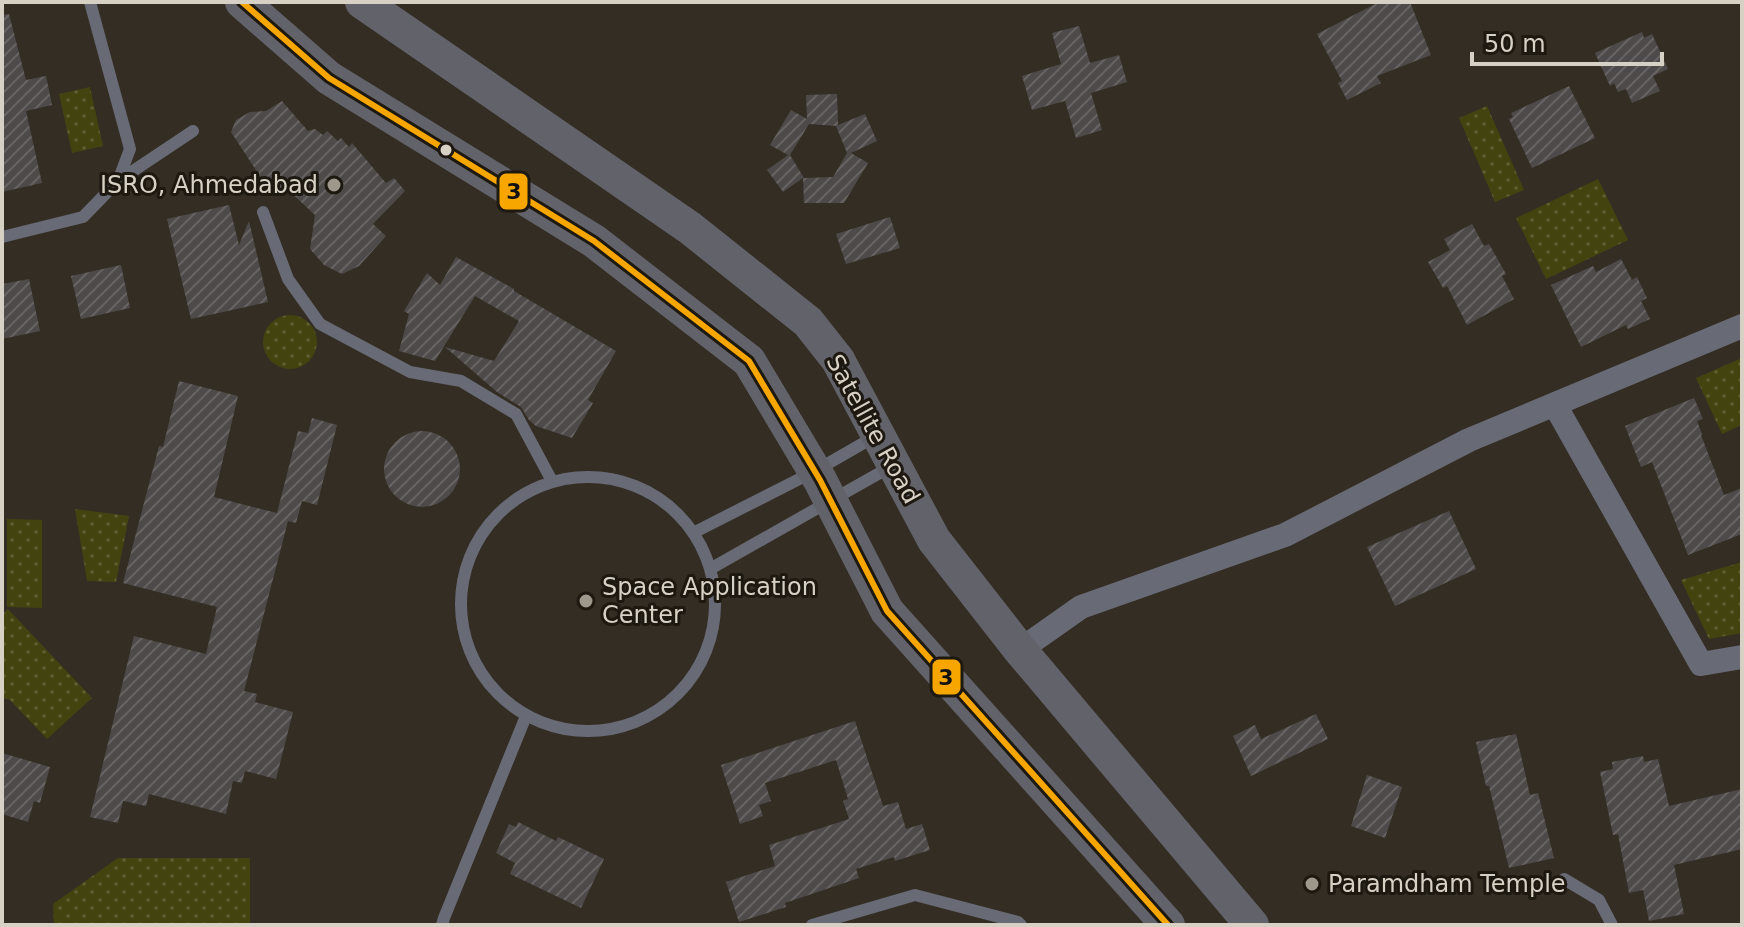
<svg xmlns="http://www.w3.org/2000/svg" width="1744" height="927" font-family="'DejaVu Sans',sans-serif">
  <style>
    .grass { fill: url(#grass-dots) }
    .building { fill: url(#building-hatch); fill-rule: evenodd }
    .lines { fill: none; stroke-linecap: round; stroke-linejoin: round }
    .lane { stroke: #686a75; stroke-width: 12 }
    .street { stroke: #686a75; stroke-width: 24 }
    .secondary { stroke: #62636a; stroke-width: 34 }
    .bus-1-casing { stroke: #1d1810; stroke-width: 12 }
    .bus-1 { stroke: #f7a600; stroke-width: 6 }
    .bus-dot { fill: #d7d0c5; stroke: #1d1810; stroke-width: 3 }
    .poi-dot { fill: #9e978c; stroke: #1d1810; stroke-width: 3 }
    .labels { text-anchor: middle; dominant-baseline: central; stroke-width: 6; stroke-linejoin: round; paint-order: stroke }
    .poi-label { font-size: 24px; fill: #d7d0c5; stroke: #1d1810; text-anchor: start }
    .street-label { font-size: 24px; fill: #d7d0c5; stroke: #1d1810 }
    .line-badge { stroke: #1d1810; stroke-width: 3 }
    .pale-badge-label { font-size: 22px; text-anchor: middle; font-weight: bold; fill: #111 }
  </style>
  <defs>
    <pattern id="grass-dots" width="8" height="8" patternUnits="userSpaceOnUse" patternTransform="scale(2)"><rect width="8" height="8" fill="#43430f"/><path d="M2 2h.1M6 6h.1" fill="none" stroke="#5d5d30" stroke-width="1.8" stroke-linecap="round"/></pattern>
    <pattern id="building-hatch" width="6" height="6" patternUnits="userSpaceOnUse" patternTransform="scale(2)"><rect width="6" height="6" fill="#4e4a49"/><path d="M-1 1l2-2M0 6l6-6M5 7l2-2" fill="none" stroke="#676362"/></pattern>
  </defs>
  <rect width="100%" height="100%" fill="#332d23"/>
  <!-- grass -->
  <path class="grass" d="M90,87L103,146L72,153L59,94Z
    M1487,106L1524,190L1495,202L1459,118Z
    M1598,179L1628,240L1546,279L1516,218Z
    M263 342a27 27 0 1 1 54 0a27 27 0 1 1-54 0Z
    M1742,358V425L1722,434L1696,378Z
    M75,509L129,516L116,582L87,581Z
    M7,519L42,520V608L7,607Z
    M1742,562V633L1709,639L1681,580Z
    M8,609L92,698L47,739L10,700L2,698V615Z
    M118,858H250V925H54L53,904Z"/>
  <!-- building -->
  <path class="building" d="M1379,2H1410L1431,55L1377,76L1381,83L1347,100L1338,83L1342,81L1317,34Z
    M9,14L26,80L46,76L52,105L26,111L42,183L2,192V15Z
    M1079,26L1090,63L1119,55L1127,82L1091,93L1102,130L1076,138L1065,101L1032,110L1022,76L1061,64L1052,33Z
    M1642,32L1644,38L1652,34L1668,69L1653,76L1660,91L1632,103L1626,89L1618,92L1614,83L1610,86L1595,53Z
    M1569,86L1595,138L1532,168L1509,119L1513,117L1511,113Z
    M837,94L838,125L865,114L877,141L851,153L868,163L844,203H804L803,178L783,192L767,170L788,155L770,145L791,110L807,119L806,95ZM809,124L836,126L847,153L833,177L804,178L790,155Z
    M282,101L308,131L315,129L323,135L327,131L338,141L341,138L349,147L352,143L386,183L394,178L405,191L373,224L386,236L359,266L342,274L324,265L310,249L315,215L286,188L277,195L261,178L231,132L236,120L250,112L266,111Z
    M229,205L239,245L249,221L268,302L191,319L167,219Z
    M890,217L900,248L846,264L836,234Z
    M1472,224L1484,246L1489,244L1506,274L1502,276L1514,299L1467,325L1447,286L1443,288L1428,262L1450,250L1444,239Z
    M456,257L514,289V291L616,351L588,400L593,403L572,438L536,426L529,420L521,407L497,392L445,347L494,361L519,321L475,296L435,361L399,351L409,314L404,311L427,273L440,285Z
    M1621,259L1632,280L1637,277L1647,298L1641,301L1650,319L1628,329L1626,325L1581,347L1551,285L1593,266L1596,272Z
    M121,265L130,308L81,319L71,276Z
    M29,279L40,331L2,339V284Z
    M179,381L238,396L214,497L277,513L298,431L308,433L312,418L337,425L317,505L302,501L296,523L288,521L244,691L257,694L255,702L293,712L276,779L245,771L242,783L233,781L226,814L149,794L146,806L123,801L118,823L90,817L134,636L206,654L217,607L123,583L159,446L163,447Z
    M1694,398L1703,419L1697,421L1702,434L1701,435L1724,495L1742,488V534L1688,555L1652,462L1641,467L1625,426Z
    M384 469a38 38 0 1 1 76 0a38 38 0 1 1-76 0Z
    M1449,511L1476,569L1395,606L1367,547Z
    M1316,714L1328,739L1251,776L1233,736L1255,725L1261,739Z
    M855,721L883,806L898,802L906,829L922,824L930,850L895,861L894,857L856,869L859,878L785,903L786,907L739,922L726,882L775,866L769,845L849,819L843,801L848,799L836,760L765,783L771,801L759,805L763,816L740,824L721,765Z
    M1516,734L1530,795L1538,793L1554,858L1509,868L1489,786H1486L1476,742Z
    M2,753L50,767L40,803L34,801L28,822L2,814Z
    M1643,756L1644,762L1658,759L1669,806L1742,789V849L1674,865L1684,914L1649,921L1643,890L1629,893L1618,834L1613,835L1600,772L1613,769L1612,762Z
    M1367,775L1402,787L1385,838L1351,826Z
    M518,822L556,841L558,837L604,859L581,908L510,874L515,863L496,853L509,824L516,827Z"/>
  <g class="lines">
    <!-- lane -->
    <path class="lane" d="M118,181L193,131
      M263,212L288,279L320,324L410,372L461,381L516,414L552,481
      M2,237L83,217L118,181L130,149L90,2
      M461 604a127 127 0 1 1 254 0a127 127 0 1 1-254 0Z
      M693,533L815,471L874,437
      M710,569L892,466
      M1564,879L1599,900L1612,925
      M442,925L444,918L526,716
      M812,925L915,895L1018,922L1021,925"/>
    <!-- street -->
    <path class="street" d="M1555,405L1701,664L1742,657
      M1020,650L1081,607L1285,535L1469,440L1742,326"/>
    <!-- secondary -->
    <path class="secondary" d="M242,2L329,78L594,241L749,361L820,480L887,611L1168,925
      M362,2L690,228L808,322L838,360L934,540L1020,650L1252,925"/>
    <defs>
      <path id="bus-1" d="M242,2L329,78L594,241L749,361L820,480L887,611L1168,925"/>
    </defs>
    <!-- bus-1 casing -->
    <use href="#bus-1" class="bus-1-casing"/>
    <!-- bus-1 -->
    <use href="#bus-1" class="bus-1"/>
  </g>
  <!-- markers -->
  <circle class="bus-dot" cx="446" cy="150" r="7"/>
  <g class="poi-dot">
    <circle cx="334" cy="185" r="8"/>
    <circle cx="586" cy="601" r="8"/>
    <circle cx="1312" cy="884" r="8"/>
  </g>
  <g class="labels">
    <!-- poi labels -->
    <g class="poi-label">
      <text x="318" y="185" text-anchor="end">ISRO, Ahmedabad</text>
      <text x="602" y="587">Space Application<tspan x="602" dy="28">Center</tspan></text>
      <text x="1328" y="884">Paramdham Temple</text>
    </g>
    <!-- street labels -->
    <g class="street-label">
      <text transform="translate(873 429) rotate(61)">Satellite Road</text>
    </g>
  </g>
  <g class="line-badge">
    <rect x="498" y="172" width="31" height="39" rx="8" fill="#f7a600"/>
    <rect x="931" y="658" width="31" height="38" rx="8" fill="#f7a600"/>
  </g>
  <g class="pale-badge-label">
    <text x="514" y="199">3</text>
    <text x="946" y="685">3</text>
  </g>
  <!-- border -->
  <rect width="1744" height="927" fill="none" stroke="#d7d0c5" stroke-width="8"/>
  <!-- scale -->
  <path d="M1472 52v12h190v-12" fill="none" stroke="#d7d0c5" stroke-width="4"/>
  <text x="1484" y="52" font-size="24" fill="#d7d0c5" stroke="#1d1810" stroke-width="6" paint-order="stroke">50 m</text>
</svg>
